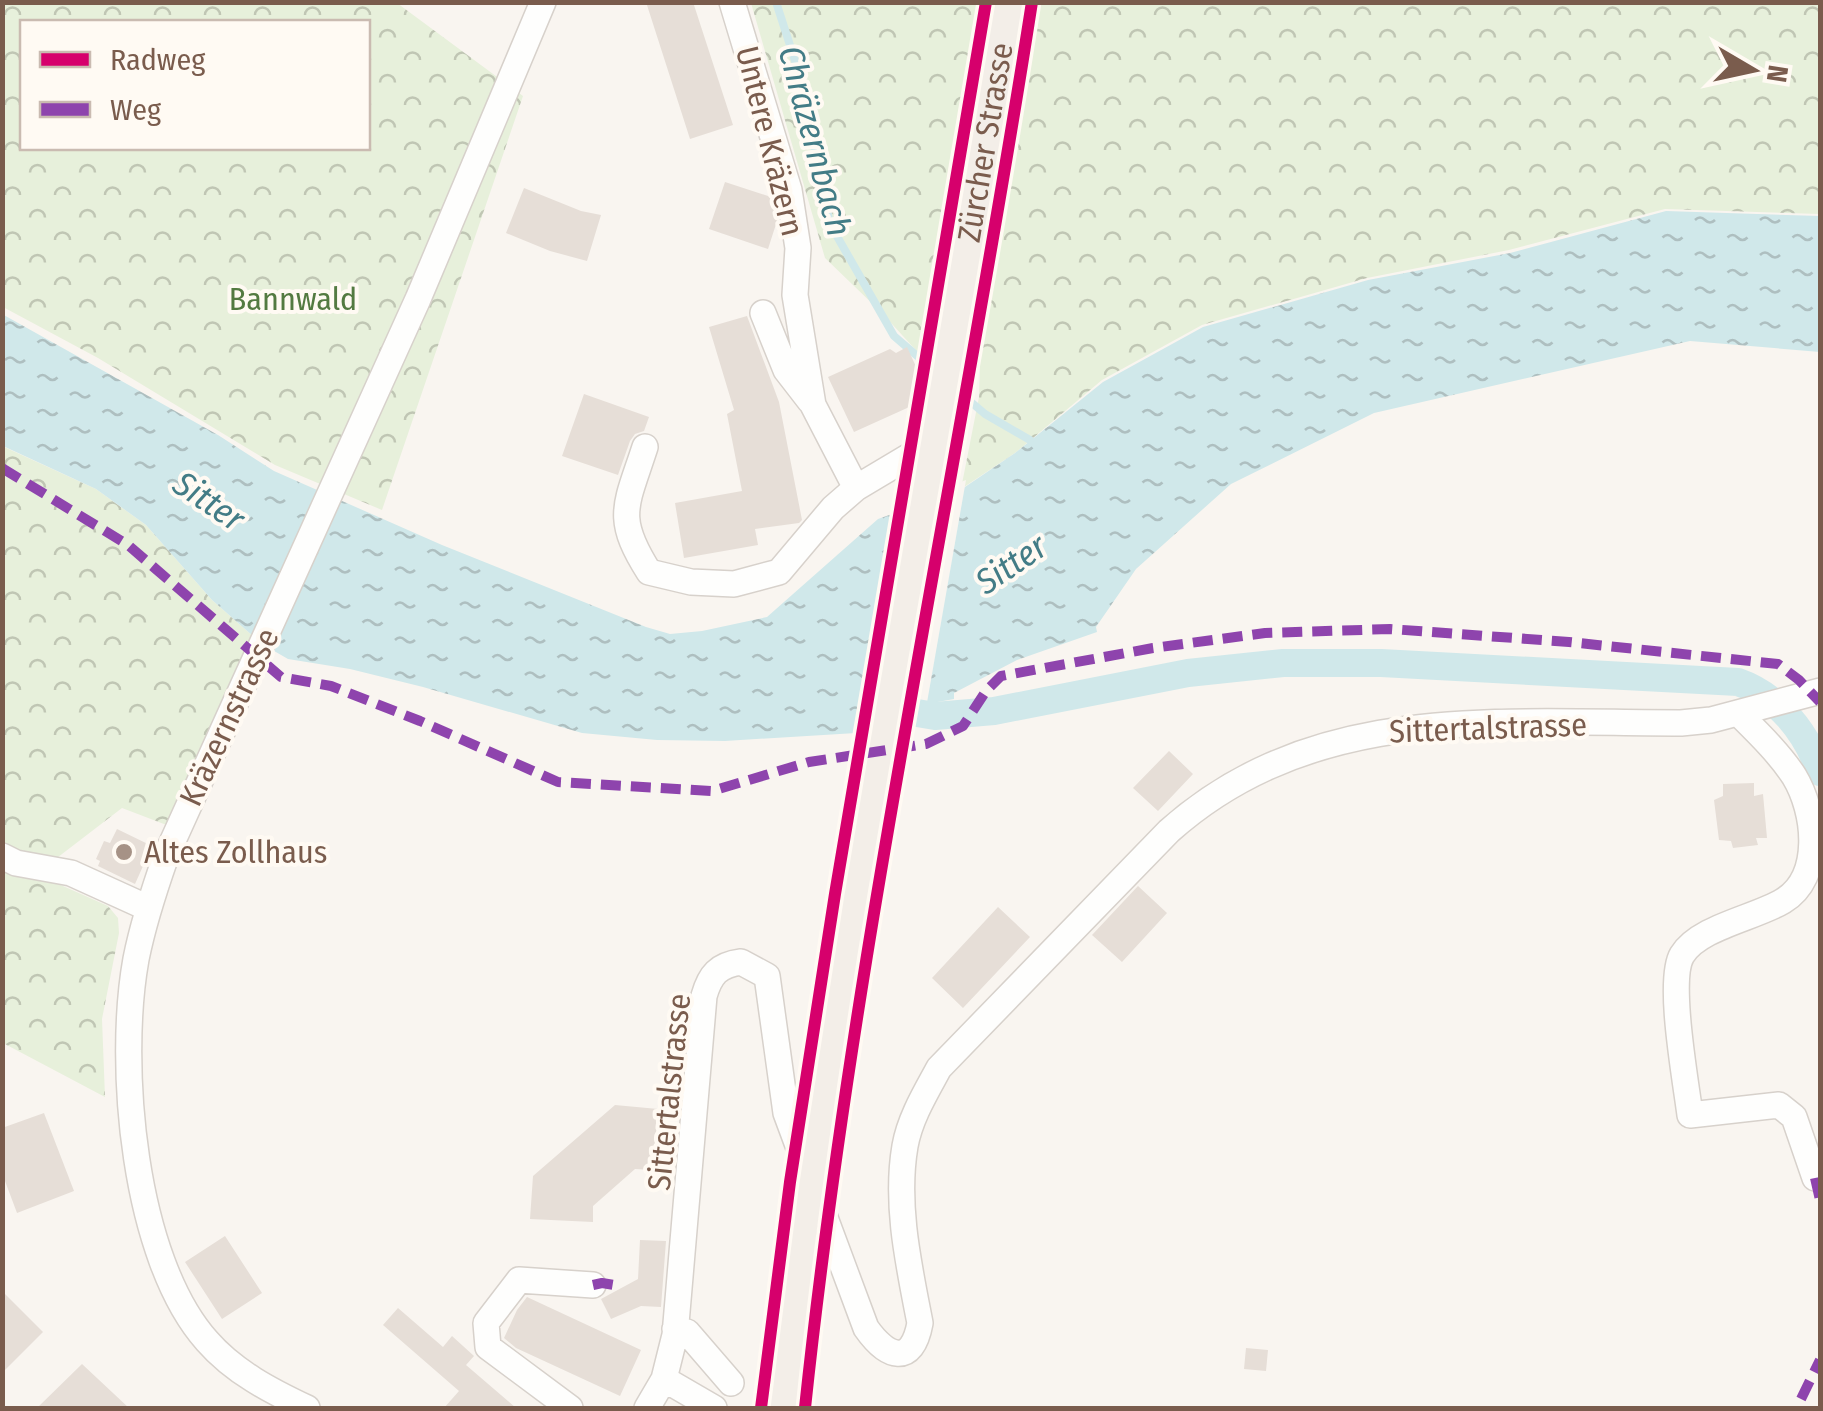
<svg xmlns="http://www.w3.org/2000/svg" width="1823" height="1411" font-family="'Fira Sans Condensed',sans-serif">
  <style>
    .forest { fill: url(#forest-crowns); fill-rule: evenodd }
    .water { fill: url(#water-ripples) }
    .pier { fill: #f9f5f0 }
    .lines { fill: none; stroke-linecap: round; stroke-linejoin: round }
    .stream { stroke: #d0e8ea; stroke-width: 8 }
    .canal { stroke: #d0e8ea; stroke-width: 28 }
    .building { fill: #e6ded7 }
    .minor-casing { stroke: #d7d1cb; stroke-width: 28 }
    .minor { stroke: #fefefd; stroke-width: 25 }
    .major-bridge-casing { stroke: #dad1cc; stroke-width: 35; stroke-linecap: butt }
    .major-bridge { stroke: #f3eee8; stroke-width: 32 }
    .quiet { stroke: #8e44ad; stroke-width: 10; stroke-dasharray: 20 10; stroke-linecap: butt }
    .cycleway-casing { stroke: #fffaf3; stroke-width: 19 }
    .cycleway { stroke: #d6006c; stroke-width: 12 }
    .poi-dot { fill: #a69286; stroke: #fffaf3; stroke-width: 4 }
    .labels { text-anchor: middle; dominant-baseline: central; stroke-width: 8; stroke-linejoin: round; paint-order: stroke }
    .street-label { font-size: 32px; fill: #7a5c4d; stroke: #fffaf3 }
    .park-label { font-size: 32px; fill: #537a41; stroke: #fffaf3 }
    .poi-label { font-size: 32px; fill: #7a5c4d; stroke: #fffaf3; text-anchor: start }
    .water-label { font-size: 35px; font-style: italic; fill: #437c86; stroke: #fffaf3 }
  </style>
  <defs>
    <pattern id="forest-crowns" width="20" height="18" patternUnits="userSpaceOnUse" patternTransform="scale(2.5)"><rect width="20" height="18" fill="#e7f0db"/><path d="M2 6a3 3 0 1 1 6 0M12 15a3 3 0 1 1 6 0" fill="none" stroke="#c0c6b4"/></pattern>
    <pattern id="water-ripples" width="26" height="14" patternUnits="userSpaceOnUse" patternTransform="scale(2.5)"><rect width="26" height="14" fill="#d0e8ea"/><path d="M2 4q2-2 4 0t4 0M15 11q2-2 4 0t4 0" fill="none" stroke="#aebfc0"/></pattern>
  </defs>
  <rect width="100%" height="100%" fill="#f9f5f0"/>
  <!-- forest -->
  <path class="forest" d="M2,3H397L523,96L382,510L275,465L98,358L3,307ZM22,22H368V148H22Z
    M751,3H1820V214L1665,209L1509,250L1367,278L1202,325L1102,380L1015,453L961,489L979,397L980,366L922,357L882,313L825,258Z
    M2,446L96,489L146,525L212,600L262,644L177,829L122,808L36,874L108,906L118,918L119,933L102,1019L105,1097L3,1043Z"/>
  <!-- water -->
  <path class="water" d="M1666,211L1820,216V352L1690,341L1374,413L1231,484L1136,569L1096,627L1097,632L1017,660L954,693V699L932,703L889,731L725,741L657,740L582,733L423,687L350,669L288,659L262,644L212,600L146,525L96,489L3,446L2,314L218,435L274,471L442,545L646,627L670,634L702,631L767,617L878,519L962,489L1015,453L1103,382L1203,327L1368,280L1510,253Z"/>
  <!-- pier -->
  <path class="pier" d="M966,480L925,714L891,736L856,738L899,506Z"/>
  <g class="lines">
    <!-- stream -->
    <path class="stream" d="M776,2L799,73L830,224L894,336L938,374
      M952,386L985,414L1030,440"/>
    <!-- canal -->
    <path class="canal" d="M917,713L935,716L994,711L1188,673L1283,663H1381L1738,682C1778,696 1807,733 1820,772"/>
  </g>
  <!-- building -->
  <path class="building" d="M646,2H693L733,125L690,139Z
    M725,182L774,198L777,221L768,249L709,229Z
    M524,188L581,211L601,215L587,261L550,251L506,233Z
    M747,316L779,402L802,520L799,523L755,529L758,545L684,558L675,503L742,491L727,414L734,410L709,327Z
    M907,347L924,384L922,394L913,398L916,404L854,432L828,377L890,349L896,353Z
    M584,394L649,417L644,431L635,434L630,441L618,475L562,456Z
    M1169,751L1193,774L1158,811L1133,788Z
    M1754,783V796L1763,794L1767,838H1756L1758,845L1733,848L1731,841L1719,840L1714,800L1723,796V784Z
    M117,829L152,846L135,884L98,866L100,861L96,859L104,841L110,843Z
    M1138,886L1167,913L1122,962L1092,935Z
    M998,907L1030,937L963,1008L932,978Z
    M615,1105L658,1109L653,1170L635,1169L593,1206V1222L530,1219L533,1176Z
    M44,1113L74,1191L17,1213L2,1173V1128Z
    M225,1236L262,1293L222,1319L185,1262Z
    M640,1240L666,1241L661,1307L641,1306L611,1319L601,1299L638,1279Z
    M2,1291L43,1332L2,1373Z
    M527,1297L641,1350L620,1396L516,1348L504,1338L517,1310Z
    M398,1308L443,1347L452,1336L474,1356L466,1365L516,1408H444L459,1391L383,1325Z
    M1246,1348L1268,1350L1266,1371L1244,1369Z
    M82,1364L129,1408H37Z"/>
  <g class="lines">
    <defs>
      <path id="minor" d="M732,2L789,190L798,248L795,295L813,405L856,488
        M763,313L786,370L810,401
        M645,447C626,506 614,517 649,572L691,582L734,584L779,572L833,508L856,488L923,448L939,427
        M1738,713C1757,732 1779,753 1794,776C1816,812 1823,877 1783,901C1755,918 1699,927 1682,955C1667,980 1686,1082 1690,1115L1779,1105L1794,1117L1815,1178
        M2,856L16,863L71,873L148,908
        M675,1329L687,1332L731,1383
        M664,1379L714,1408
        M307,1408C271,1391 234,1372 207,1341C133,1258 117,1064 136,959C143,924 154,890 166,856L418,299L543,2
        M570,1408L488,1347L486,1323L519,1280L593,1285
        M647,1408L664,1379L675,1335L704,996C710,975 718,965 741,962L767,976L786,1113L866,1328C887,1358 912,1367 920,1323C909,1266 895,1205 905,1146C910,1118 926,1092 939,1068L1169,831C1314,702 1500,723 1681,723L1711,720L1820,691"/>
    </defs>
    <!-- minor casing -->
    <use href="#minor" class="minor-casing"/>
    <!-- minor -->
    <use href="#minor" class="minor"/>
    <defs>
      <g id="major-bridge">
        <path id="s1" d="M783,1408L801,1229L1009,2"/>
      </g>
    </defs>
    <!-- major-bridge casing -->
    <use href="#major-bridge" class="major-bridge-casing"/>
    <!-- major-bridge -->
    <use href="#major-bridge" class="major-bridge"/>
    <!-- quiet -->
    <path class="quiet" d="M2,468L128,545L281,677L331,686L420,721L558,782L712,791L809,762L926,744L963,726L986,691L1001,676L1153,648L1265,633L1390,629L1569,642L1778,664L1799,680L1820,702
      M1815,1178L1820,1200
      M593,1285L602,1283L620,1286
      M1801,1399L1820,1360"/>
    <defs>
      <path id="cycleway" d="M761,1408L790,1182L835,894L986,2
        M805,1408C855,936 959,471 1032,2"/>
    </defs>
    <!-- cycleway casing -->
    <use href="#cycleway" class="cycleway-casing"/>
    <!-- cycleway -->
    <use href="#cycleway" class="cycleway"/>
  </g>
  <!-- markers -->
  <circle class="poi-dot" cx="124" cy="852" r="10"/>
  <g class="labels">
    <!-- street labels -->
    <g class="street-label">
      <text transform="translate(770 141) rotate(76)">Untere Kräzern</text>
      <text stroke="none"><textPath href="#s1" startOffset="1282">Zürcher Strasse</textPath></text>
      <text transform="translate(229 717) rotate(-65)">Kräzernstrasse</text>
      <text transform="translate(1488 728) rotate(-2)">Sittertalstrasse</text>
      <text transform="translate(669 1092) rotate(-84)">Sittertalstrasse</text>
    </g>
    <!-- park labels -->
    <g class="park-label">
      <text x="293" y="299">Bannwald</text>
    </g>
    <!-- poi labels -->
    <g class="poi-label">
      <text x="144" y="852">Altes Zollhaus</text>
    </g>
    <!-- water labels -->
    <g class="water-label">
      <text transform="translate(815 141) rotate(75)">Chräzernbach</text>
      <text transform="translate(209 501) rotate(34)">Sitter</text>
      <text transform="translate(1011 564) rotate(-34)">Sitter</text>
    </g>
  </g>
  <!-- border -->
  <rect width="1823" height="1411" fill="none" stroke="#7a5c4d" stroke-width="10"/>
  <!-- legend -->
  <rect x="20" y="20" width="350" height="130" fill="#fffaf3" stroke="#cabbb1" stroke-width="2.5"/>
  <rect x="40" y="52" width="50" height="15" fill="#d6006c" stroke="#cabbb1" stroke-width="2.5"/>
  <text x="110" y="70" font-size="30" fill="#7a5c4d">Radweg</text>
  <rect x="40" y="102" width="50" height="15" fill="#8e44ad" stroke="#cabbb1" stroke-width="2.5"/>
  <text x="110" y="120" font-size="30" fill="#7a5c4d">Weg</text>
  <!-- north arrow -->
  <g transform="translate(1753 70) rotate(99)" stroke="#fffaf3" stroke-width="8" paint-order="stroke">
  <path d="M0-8L18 38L0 25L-18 38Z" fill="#7a5c4d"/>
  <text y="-15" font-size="28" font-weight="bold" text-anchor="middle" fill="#7a5c4d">N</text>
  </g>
</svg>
